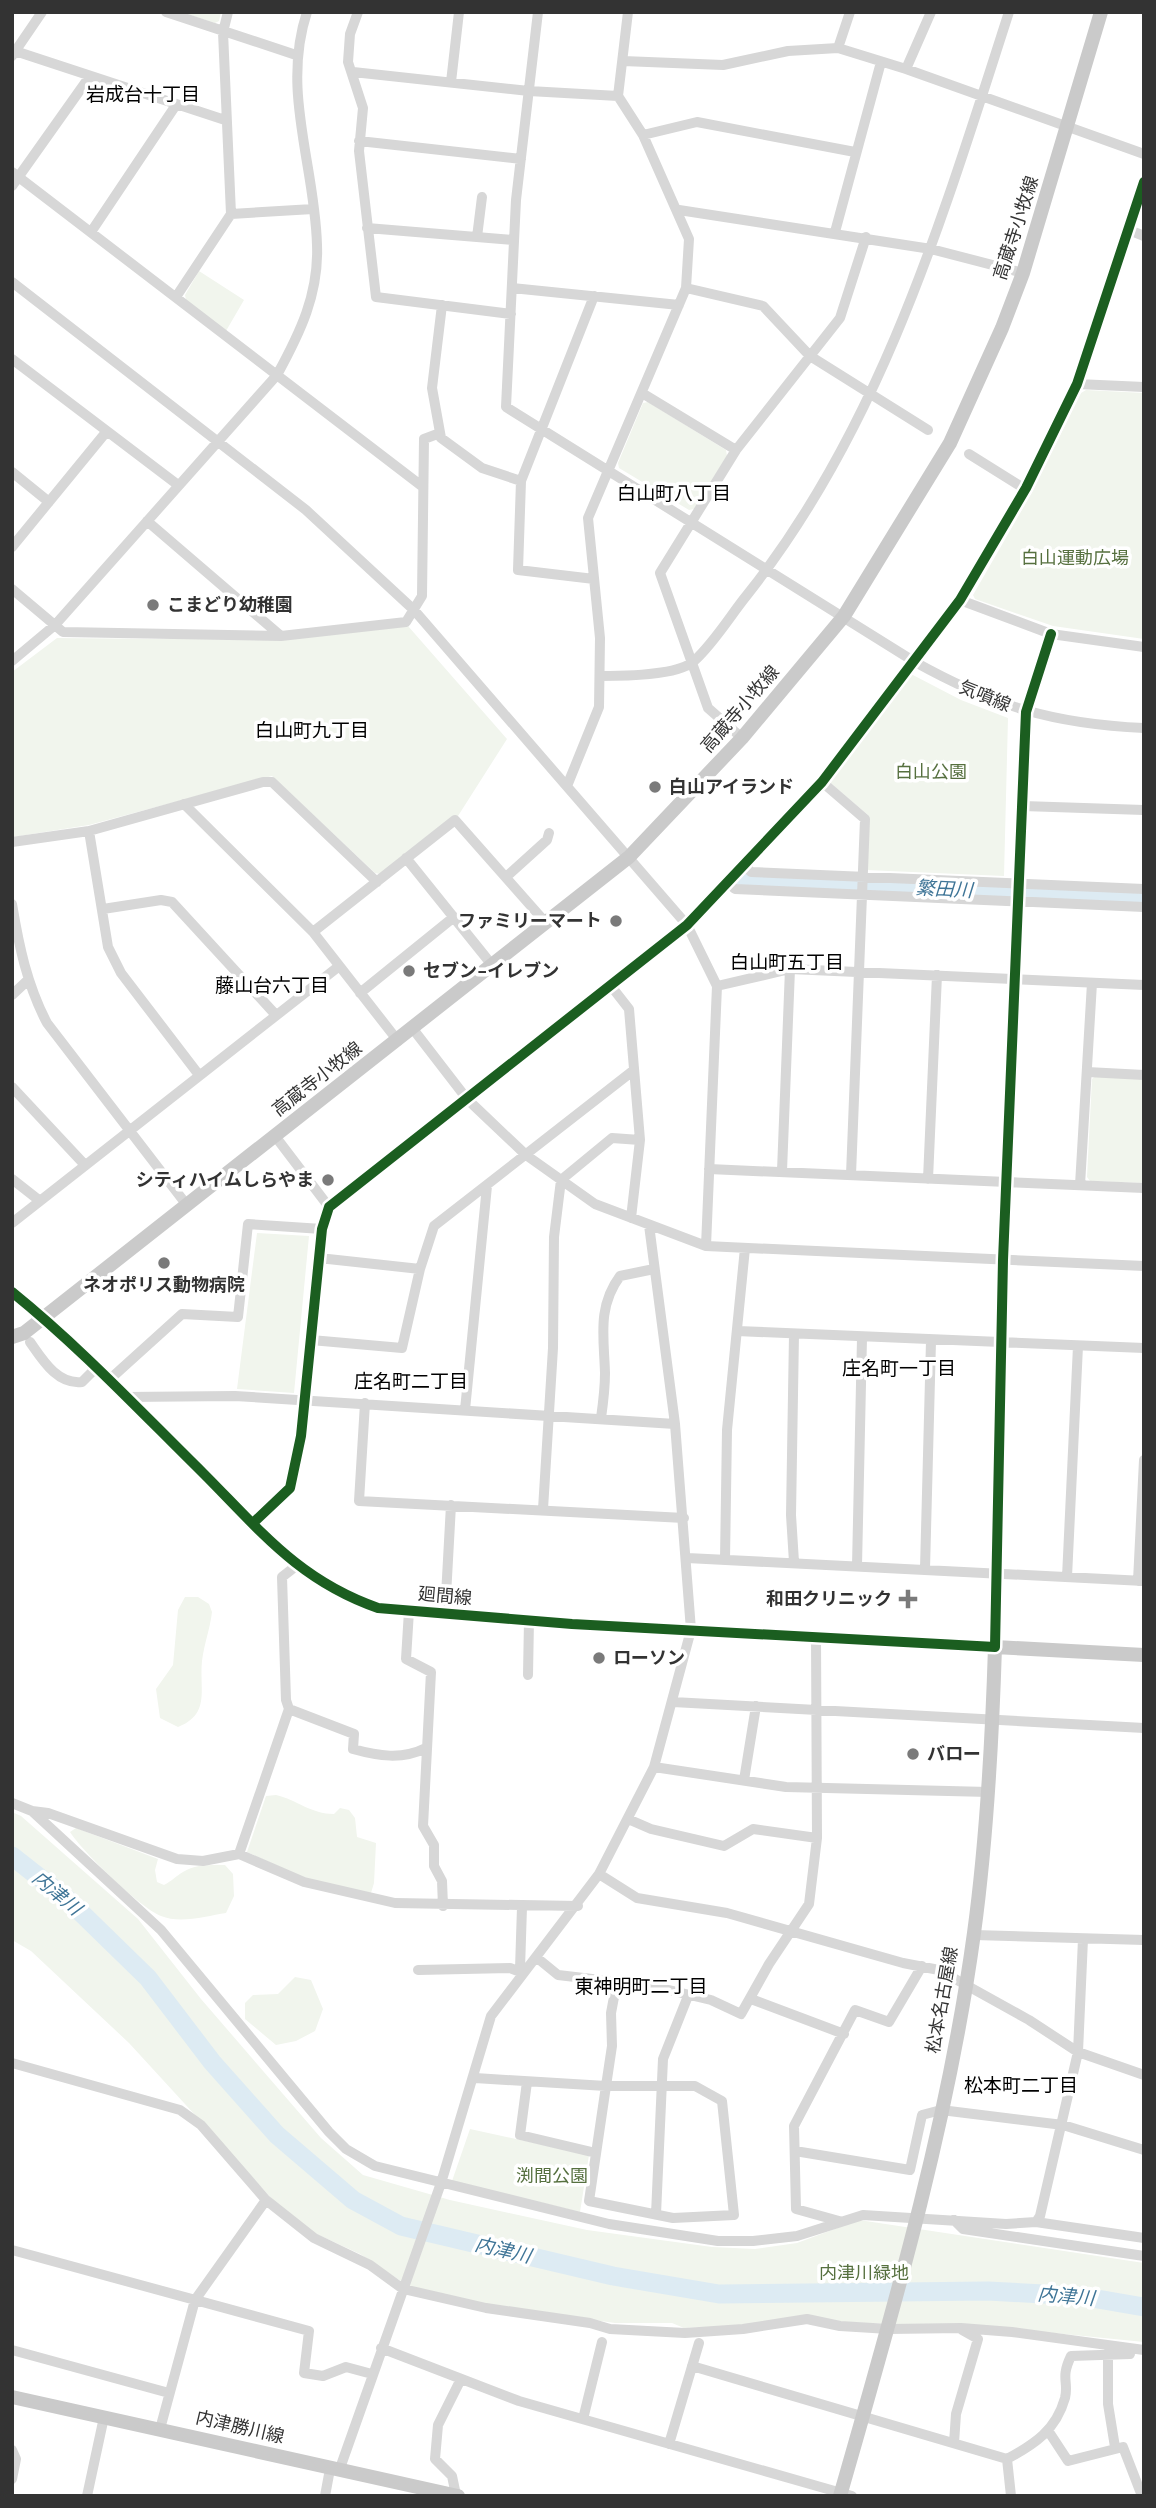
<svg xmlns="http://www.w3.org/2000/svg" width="1156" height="2508" font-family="'DM Sans','Noto Sans JP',sans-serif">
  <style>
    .green { fill: #f1f5ed }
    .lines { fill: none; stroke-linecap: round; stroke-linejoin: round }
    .river { stroke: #ddebf3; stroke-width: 19 }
    .minor { stroke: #d7d7d7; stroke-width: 10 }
    .major { stroke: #cacaca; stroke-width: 14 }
    .cycleway-casing { stroke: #fff; stroke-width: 15 }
    .cycleway { stroke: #1b5e20; stroke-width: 10 }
    .poi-dot { fill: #7a7a7a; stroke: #fff; stroke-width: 2.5 }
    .labels { text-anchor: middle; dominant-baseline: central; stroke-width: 7; stroke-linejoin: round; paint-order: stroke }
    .street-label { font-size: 18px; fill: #333; stroke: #fff }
    .park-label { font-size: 18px; fill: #56703f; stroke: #fff }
    .poi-label { font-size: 18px; font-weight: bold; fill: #333; stroke: #fff; text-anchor: start }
    .neighbourhood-label { font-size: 19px; fill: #000; stroke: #fff }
    .water-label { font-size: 19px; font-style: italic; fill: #3f7597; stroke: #fff }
  </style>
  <rect width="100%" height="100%" fill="#fff"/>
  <!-- green -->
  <path class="green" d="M181,12H221L219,21L215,23Z
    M199,271L244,300L226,331L186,300L185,295Z
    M1086,390L1144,393V639L1053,626L975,599L973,595L1031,494L1081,393Z
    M648,402L726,450L727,456L694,509L689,510L619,468L618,463L643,403Z
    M408,626L507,739L458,816L380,874L375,873L272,776L89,825L13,837L12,672L57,638L161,639Z
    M911,674L961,700L1008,718L1004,876L866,870L868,815L827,780Z
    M1095,1076L1144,1078V1183L1090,1181L1087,1177L1092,1079Z
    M257,1233L309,1236L294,1393L237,1389Z
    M185,1597H198L209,1604L212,1612C210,1629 204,1644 202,1661C199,1689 211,1714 178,1727L160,1718L156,1689L173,1665L178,1610Z
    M276,1795C297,1800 311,1814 334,1814L340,1808L349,1810L355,1818L357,1837L376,1843L374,1883L371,1893L307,1879L247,1852L266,1796Z
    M12,1812L21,1816L138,1919L201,1999L321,2138L363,2175L450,2200L587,2230L712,2247L755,2249L797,2243L859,2220L1144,2263V2342L1013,2329L841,2322L684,2328L672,2323H615L495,2306L410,2287L360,2254L310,2231L284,2212L129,2043L31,1951L12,1940Z
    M76,1828L158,1859L155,1870L157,1882L164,1885C172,1881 176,1876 183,1872C195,1864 211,1865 225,1865L233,1874L234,1896L226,1913C207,1916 180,1924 161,1916C139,1907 83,1852 70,1832Z
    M295,1977L311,1980L323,2009L315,2031L296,2041L276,2045L245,2019V2003L253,1995L278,1994Z
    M470,2129L589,2155L580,2212L452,2181Z"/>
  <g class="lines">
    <!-- river -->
    <path class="river" d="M745,880L1144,898
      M12,1856L68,1900L148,1978L212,2062L277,2135L353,2200L401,2226L613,2276L719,2294L988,2291L1080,2296L1144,2307"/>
    <!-- minor -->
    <path class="minor" d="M166,12L296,55
      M358,12L350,34L348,62L363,108L359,151L376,297L511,314
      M538,12L516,200L506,407L915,662C994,706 1053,724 1144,728
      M838,48L850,12
      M12,50L225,120
      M12,56L42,12
      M623,61L723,65L788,51L838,48L906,69L1144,154
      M906,69L931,12
      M353,72L529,91L618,96
      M451,82L459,12
      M643,135L697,122L855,152
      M359,141L521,159
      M12,172L423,487
      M12,186L90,76
      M679,210L931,249L1023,273
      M231,214L313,209
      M367,228L514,240
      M1129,230L1144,236
      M91,232L176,105
      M835,232L881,62
      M477,237L482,197
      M12,282L306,510L414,610L687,925L717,986L706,1246
      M512,288L679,305
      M686,288L763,306L810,356L928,430
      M176,297L231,214L223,32L228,12
      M442,305L432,388L441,438L482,468L521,481
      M12,359L178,485
      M1077,384L1144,387
      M642,393L736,450
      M969,454L1025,489
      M12,472L49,502
      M147,521L281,636
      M12,547L107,431
      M594,579L518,570L521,481L594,296
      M12,589L63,632L281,636L406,622L422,596L424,439L440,433
      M960,600L1051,634L1144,647
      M12,661L55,625L277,375C300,333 319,294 317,245C315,165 281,91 307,12
      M601,676C623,676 677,676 694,661C714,643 730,616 747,595C882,425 943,216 1009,12
      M742,738L708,708L660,573L736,450L840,318L866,237
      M822,782L865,819L851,1175
      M567,786L599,707L600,638L588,518L686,288L689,239L643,135L618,96L628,12
      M184,804L313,932L398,1041
      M1023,806L1144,810
      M89,831L108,947L121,973L199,1075
      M12,842L89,831L263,782H272L377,882
      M406,858L492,965
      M745,866L751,872L1144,889
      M506,877L547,840L549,833
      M729,884L735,889L1144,907
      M12,904C19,946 27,985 47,1023L186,1204
      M103,909L161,900L172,902L275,1014
      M313,932L455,820L546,923
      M611,986L629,1009L640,1140L631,1218
      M717,986L790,969L1144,985
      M360,993L454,917
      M12,995L28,980
      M413,1029L467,1099L526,1155L595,1204L706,1246L1144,1266
      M1087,1072L1144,1075
      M12,1087L84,1164
      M275,1136L329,1207
      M709,1169L1144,1188
      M782,1171L790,969
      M12,1179L40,1201
      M928,1179L937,975
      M1080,1185L1092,983
      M12,1223L338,967
      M319,1258L420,1269
      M12,1292C80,1347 140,1411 202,1472C260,1530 298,1580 378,1608L572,1624L995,1647L1003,1260L1026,712L1051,634
      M737,1331L1144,1348
      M311,1340L402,1348L420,1269L434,1226L634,1070
      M30,1342C42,1359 57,1385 82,1382L96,1368
      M109,1380L182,1314L238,1317L248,1224L322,1229
      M126,1397L235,1396L675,1424
      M365,1403L359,1501L684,1518
      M465,1410L487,1186
      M601,1418C603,1404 605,1388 605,1373C604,1338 597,1307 620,1276L654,1269
      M543,1509L553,1348L554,1237L561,1180L612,1138L640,1140
      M253,1523L290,1488L301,1436L322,1229L329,1207L687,925L822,782L960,600L1026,488L1077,384L1144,182
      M687,1558L1144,1581
      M725,1560L727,1430L745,1248
      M794,1562L791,1515L794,1334
      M857,1566L862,1338
      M925,1569L931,1341
      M1067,1577L1078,1346
      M1138,1581L1144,1460
      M409,1611L406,1659L431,1672L423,1826L434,1845V1866L442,1881L443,1906
      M445,1614L451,1505
      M528,1675L529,1620
      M673,1702L1144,1728
      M289,1709L354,1734L353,1749C378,1756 402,1760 426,1748
      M654,1767L786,1787L989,1792
      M744,1780L756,1706
      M12,1803L32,1811L161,1930L329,2132L346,2149L375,2166L609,2224L718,2241H753L797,2236L863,2215L1006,2224L1036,2222L1040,2216L1078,2052L1083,1939
      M32,1811L48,1813L177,1859L203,1861L239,1854L304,1882L395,1903L578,1906
      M628,1819L651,1829L724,1846L753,1829L817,1838
      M239,1854L289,1709L286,1700L282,1577L296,1566
      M599,1874L637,1898L727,1913L903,1963L939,1970L1029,2020L1078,2052L1144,2075
      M974,1935L1144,1940
      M536,1957L558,1975L652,1986L711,2000L741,2014L769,1964L809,1904L817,1838L816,1637
      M520,1969L522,1907
      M418,1970L510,1968L523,1973
      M751,1999L844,2034
      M12,2063L180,2110L201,2125L266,2200L195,2300L160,2429
      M475,2078L606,2086H695L722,2101L734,2215L673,2218L589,2201L606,2086L612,2046L611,2013L617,1981
      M527,2082L520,2135L596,2153
      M795,2151L910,2170L922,2115L941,2110L1063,2125L1144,2150
      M266,2200L314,2238L370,2265L403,2289L486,2308L590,2323L610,2329L685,2333L743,2329L807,2319L840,2326L889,2329L961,2328L1012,2332L1144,2350
      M656,2214L663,2059L688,1996
      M954,2220L963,2229L1144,2256
      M839,2221L796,2209L794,2126L855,2010L889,2022L922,1966
      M1036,2222L1144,2238
      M12,2250L309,2331L304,2373L323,2376L346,2367L372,2374
      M381,2348L519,2401L852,2496
      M12,2350L169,2393
      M1108,2353V2404L1115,2447
      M692,2366L1007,2459
      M583,2419L602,2342
      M1049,2432L1068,2461L1123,2447L1142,2496
      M954,2443L956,2414L978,2339L962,2330
      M669,2444L699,2343
      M12,2450L16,2459L12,2479
      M339,2471L441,2183L491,2016L599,1874L654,1767L691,1630L675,1424L649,1225
      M456,2495L452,2476L435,2459L438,2425L461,2379
      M87,2496L104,2417
      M325,2496L330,2469
      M1011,2496L1007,2459C1035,2444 1056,2430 1065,2398C1069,2381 1060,2379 1071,2356L1130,2354"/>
    <!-- major -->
    <path class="major" d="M12,1337L24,1333L629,857L742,738L844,616L950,443L1002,328L1023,273L1101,12
      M12,2397L458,2496
      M840,2496C893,2311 948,2124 974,1933C987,1838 992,1743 995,1647L1144,1655"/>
    <defs>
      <path id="cycleway" d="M12,1292C80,1347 140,1411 202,1472C260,1530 298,1580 378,1608L572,1624L995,1647L1003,1260L1026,712L1051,634
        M253,1523L290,1488L301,1436L322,1229L329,1207L687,925L822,782L960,600L1026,488L1077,384L1144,182"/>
    </defs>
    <!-- cycleway casing -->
    <use href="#cycleway" class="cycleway-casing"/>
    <!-- cycleway -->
    <use href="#cycleway" class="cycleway"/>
  </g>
  <!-- markers -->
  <g class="poi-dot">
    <circle cx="153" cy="605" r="7"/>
    <circle cx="655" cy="787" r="7"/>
    <circle cx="616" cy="921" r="7"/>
    <circle cx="409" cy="971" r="7"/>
    <circle cx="328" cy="1180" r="7"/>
    <circle cx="164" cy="1263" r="7"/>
    <path d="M904.5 1588.5h7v7h7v7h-7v7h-7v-7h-7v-7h7z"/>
    <circle cx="599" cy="1658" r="7"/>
    <circle cx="913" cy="1754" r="7"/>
  </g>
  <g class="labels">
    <!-- street labels -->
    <g class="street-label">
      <text transform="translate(1016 228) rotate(-72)">高蔵寺小牧線</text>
      <text transform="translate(985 696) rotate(22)">気噴線</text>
      <text transform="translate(740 709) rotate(-49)">高蔵寺小牧線</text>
      <text transform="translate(317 1079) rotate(-38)">高蔵寺小牧線</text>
      <text transform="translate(445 1596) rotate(5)">廻間線</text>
      <text transform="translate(942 2000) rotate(-80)">松本名古屋線</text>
      <text transform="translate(240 2427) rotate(13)">内津勝川線</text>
    </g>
    <!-- park labels -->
    <g class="park-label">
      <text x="1075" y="558">白山運動広場</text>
      <text x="931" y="772">白山公園</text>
      <text x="552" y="2176">渕間公園</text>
      <text x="864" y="2273">内津川緑地</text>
    </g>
    <!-- poi labels -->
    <g class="poi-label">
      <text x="167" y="605">こまどり幼稚園</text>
      <text x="669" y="787">白山アイランド</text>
      <text x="602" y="921" text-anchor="end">ファミリーマート</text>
      <text x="423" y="971">セブン-イレブン</text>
      <text x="314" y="1180" text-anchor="end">シティハイムしらやま</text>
      <text x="164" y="1285" text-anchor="middle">ネオポリス動物病院</text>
      <text x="892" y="1599" text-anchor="end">和田クリニック</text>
      <text x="613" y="1658">ローソン</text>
      <text x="927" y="1754">バロー</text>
    </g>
    <!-- neighbourhood labels -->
    <g class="neighbourhood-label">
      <text x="143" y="94">岩成台十丁目</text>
      <text x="674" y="493">白山町八丁目</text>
      <text x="312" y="730">白山町九丁目</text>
      <text x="787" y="962">白山町五丁目</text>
      <text x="272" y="985">藤山台六丁目</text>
      <text x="899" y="1368">庄名町一丁目</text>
      <text x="411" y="1381">庄名町二丁目</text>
      <text x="641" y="1986">東神明町二丁目</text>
      <text x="1021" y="2085">松本町二丁目</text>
    </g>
    <!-- water labels -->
    <g class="water-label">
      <text transform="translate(944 889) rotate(3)">繁田川</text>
      <text transform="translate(57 1893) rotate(40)">内津川</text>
      <text transform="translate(503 2250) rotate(13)">内津川</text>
      <text transform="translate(1066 2296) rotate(5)">内津川</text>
    </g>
  </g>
  <!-- border -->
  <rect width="1156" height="2508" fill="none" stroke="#333333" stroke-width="28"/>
</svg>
